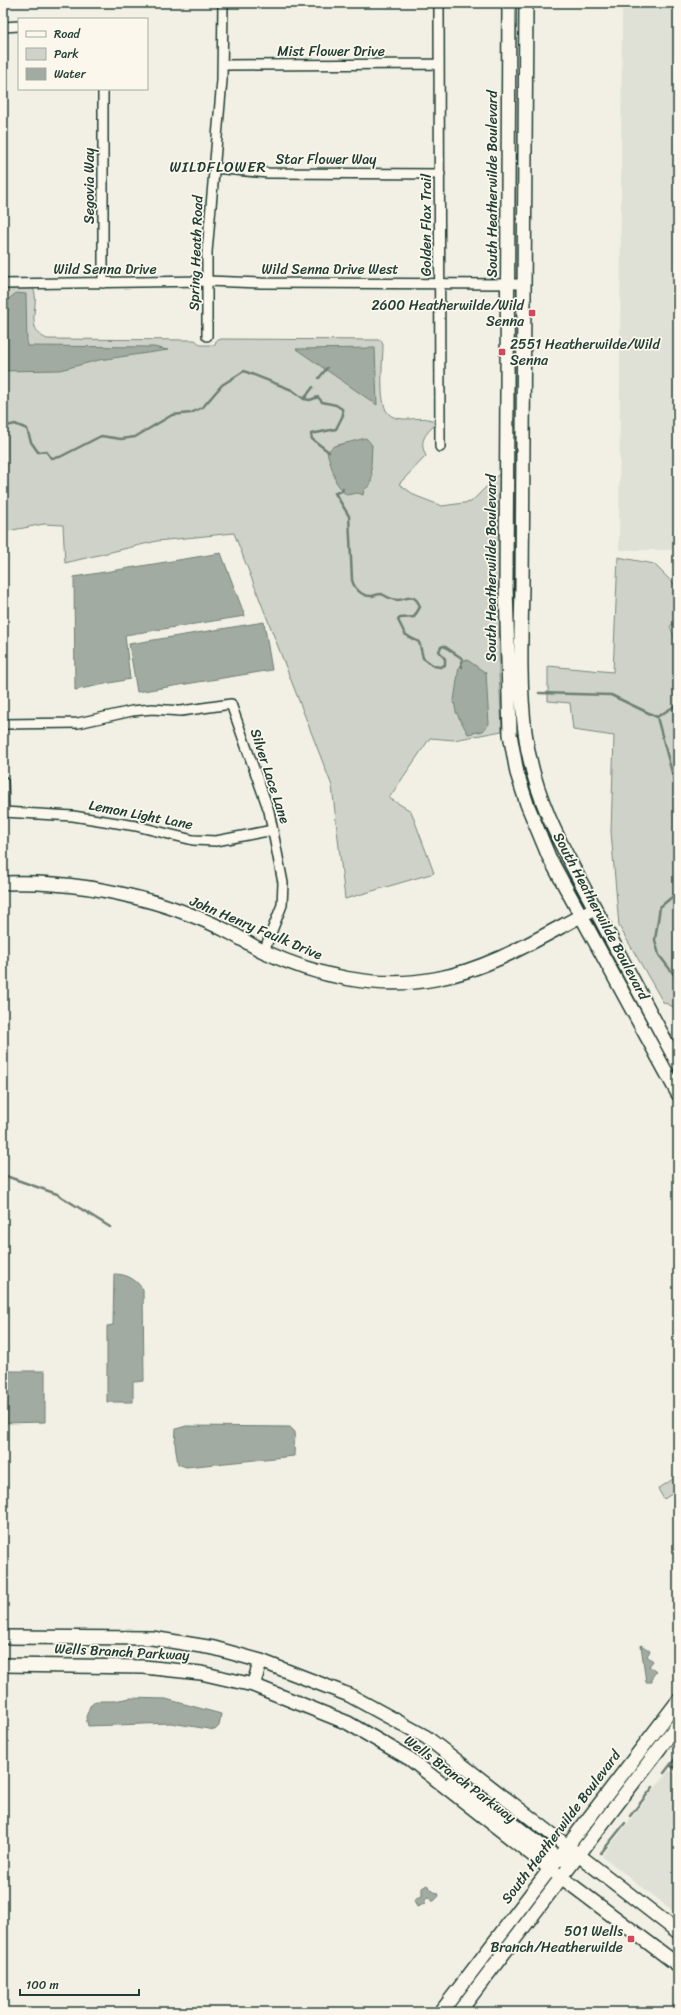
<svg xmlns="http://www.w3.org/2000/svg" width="681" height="2015" font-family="Sriracha,sans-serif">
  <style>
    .built { fill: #e0e1d6 }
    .green { fill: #cfd2c8; stroke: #77887e }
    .water { fill: #a2aba1; stroke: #6e7f75 }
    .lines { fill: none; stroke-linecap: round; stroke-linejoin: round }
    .stream { stroke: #6e7f75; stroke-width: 2.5 }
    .street-casing { stroke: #1f3d34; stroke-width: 12 }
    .secondary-casing { stroke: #1f3d34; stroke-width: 16 }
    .street { stroke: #fbf7ec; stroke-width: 9 }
    .secondary { stroke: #fbf7ec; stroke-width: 13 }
    .poi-dot { fill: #d1495b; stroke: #fbf7ec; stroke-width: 1.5 }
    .labels { text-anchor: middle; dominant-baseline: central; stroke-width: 3.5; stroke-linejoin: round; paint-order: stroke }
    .street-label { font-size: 14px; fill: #1f3d34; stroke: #fbf7ec }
    .poi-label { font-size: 14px; fill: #1f3d34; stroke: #fbf7ec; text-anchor: end }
    .neighbourhood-label { font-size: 15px; letter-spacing: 1px; fill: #1f3d34; stroke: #fbf7ec }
  </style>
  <rect width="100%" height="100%" fill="#f2f0e5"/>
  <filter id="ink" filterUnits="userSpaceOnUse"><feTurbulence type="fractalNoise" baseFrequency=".025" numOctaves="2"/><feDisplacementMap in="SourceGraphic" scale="8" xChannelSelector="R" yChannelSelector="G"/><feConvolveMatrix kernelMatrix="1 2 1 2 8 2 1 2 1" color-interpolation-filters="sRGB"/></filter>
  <g filter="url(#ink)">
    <!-- built -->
    <path class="built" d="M622,3H678V550H619Z
      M669,1770L678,1776L677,1914L602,1856Z"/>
    <!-- green -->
    <path class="green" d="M31,286C44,298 21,328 47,339L195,340L201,345H215L216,341L221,339L381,340L383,345C383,360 378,402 388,413C399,426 427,412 435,423V425C424,435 419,442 426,456L399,484L416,496L442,506L471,502L501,472L499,674L502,731L454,740L430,738L389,798L411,811L434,873L345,899L332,786L234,533L157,541L65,563L63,525L44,524L3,532V293L11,287Z
      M618,557L654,564L678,588V621L670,626L678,647V1009L663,1002L619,926L611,832L614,736L573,730L570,703L548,701V666L613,672Z
      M676,1477L678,1480V1490L664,1499L658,1489Z"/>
    <!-- water -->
    <path class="water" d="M16,293L26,294L27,346L154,347L168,350L99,360L60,370L3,371V304Z
      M375,348L377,405L296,349Z
      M366,438L372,445L371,465L372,478L370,485L364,490L363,495L358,493L346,495L336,482L327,452L334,446Z
      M221,553L245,616L125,635L130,679L75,690L74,577Z
      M264,622L272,670L137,692L129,644Z
      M466,659L486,673L489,724L483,731L468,734L456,712L454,701L459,666Z
      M114,1274C127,1274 135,1279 143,1289L144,1381L133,1382V1402H107V1326L113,1325Z
      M3,1371H45V1422L3,1423Z
      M186,1426L290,1427L295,1432L294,1456L186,1467L178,1464L175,1444L176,1429Z
      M641,1645L650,1651L647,1656L653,1661L649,1666L656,1672L652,1677V1682H646Z
      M131,1698L166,1699L221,1714L219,1726L215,1730L171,1723L88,1726L86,1717L90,1706L96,1701H113Z
      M427,1885L434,1892L438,1893L439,1896L434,1901H431L430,1897L426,1898L424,1904L417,1907L414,1900L416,1898L422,1896V1888Z"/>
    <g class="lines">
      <!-- stream -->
      <path class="stream" d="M319,378L327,368
        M304,399L313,387
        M3,427L15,424L27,429L31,442L38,452L46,451L51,458L60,457L101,436L121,439L135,437L172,415L191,413L203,407L222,385L244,371L292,390L304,399L310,400L318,397L322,402L336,405L342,409L343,415L336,429L311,434L312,439L329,452
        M343,488L342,491L335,493L349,516L352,580C354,588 362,597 372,596C376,595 378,594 382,594C387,597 391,600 398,600C408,599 415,592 420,607L414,617L400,618L398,620L405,634C422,647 417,633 423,658L434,666L440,667L445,665V659L439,651L441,647L444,646L463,659L461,662L462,667
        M539,693L611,695L657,717
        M657,717L678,795
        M657,717L678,704
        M678,892L660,907L655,940L659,955L678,980
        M3,1175L57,1194L110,1227
        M670,1765L678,1771
        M664,1773L678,1755
        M630,1816L653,1787
        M601,1853L625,1823"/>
      <defs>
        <path id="street" d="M439,3L440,447
          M3,27L19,26
          M223,65L439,64
          M214,168L268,173L440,174
          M103,283V89
          M3,284L207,281L261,283L524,284
          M207,336V252L222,80L223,3
          M3,724L78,723L132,711L152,709L181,711L231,704L269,811L283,883L282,905L264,951
          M3,781L4,812
          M3,812L73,816L136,826L193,840L216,841L273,830"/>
        <path id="secondary" d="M509,3L506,586L510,734L517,773L527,804L549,857L678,1094
          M526,3L522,587C521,635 519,684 525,732C533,799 567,856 598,914C624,964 651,1014 678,1064
          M3,883C53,881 105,888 153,902C174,908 206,920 225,930C238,936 250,945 263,951C316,976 377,990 435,979C490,969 539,938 588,912
          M3,1637L152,1638L214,1648L261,1661L349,1695L426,1737L678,1932
          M3,1665L144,1667L201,1673L253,1685L348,1723L410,1759L549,1868L678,1965
          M253,1685L261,1661
          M452,1782L477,1796L557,1858L565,1860
          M441,2012L678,1701
          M459,2012L678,1724"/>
      </defs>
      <!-- street casing -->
      <use href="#street" class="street-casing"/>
      <!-- secondary casing -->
      <use href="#secondary" class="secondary-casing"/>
      <!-- street -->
      <use href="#street" class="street"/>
      <!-- secondary -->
      <use href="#secondary" class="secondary"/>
    </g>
  </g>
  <!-- markers -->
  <g class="poi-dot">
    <rect x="528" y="309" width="8" height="8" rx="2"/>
    <rect x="498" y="348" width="8" height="8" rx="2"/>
    <rect x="627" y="1935" width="8" height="8" rx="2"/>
  </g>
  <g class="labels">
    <!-- street labels -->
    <g class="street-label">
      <text x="331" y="51">Mist Flower Drive</text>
      <text x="326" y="159">Star Flower Way</text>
      <text transform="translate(492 184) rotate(-90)">South Heatherwilde Boulevard</text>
      <text transform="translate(89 186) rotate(-90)">Segovia Way</text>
      <text transform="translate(426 225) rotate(-90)">Golden Flax Trail</text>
      <text transform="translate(196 253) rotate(-88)">Spring Heath Road</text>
      <text x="105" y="269">Wild Senna Drive</text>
      <text x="330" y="269">Wild Senna Drive West</text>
      <text transform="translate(491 568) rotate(-90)">South Heatherwilde Boulevard</text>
      <text transform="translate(270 776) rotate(72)">Silver Lace Lane</text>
      <text transform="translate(141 815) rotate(11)">Lemon Light Lane</text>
      <text transform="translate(601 916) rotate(62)">South Heatherwilde Boulevard</text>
      <text transform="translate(256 928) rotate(23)">John Henry Faulk Drive</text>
      <text transform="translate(122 1652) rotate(3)">Wells Branch Parkway</text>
      <text transform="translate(460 1779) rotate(37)">Wells Branch Parkway</text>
      <text transform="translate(561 1827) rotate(-53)">South Heatherwilde Boulevard</text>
    </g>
    <!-- poi labels -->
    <g class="poi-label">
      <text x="524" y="305">2600 Heatherwilde/Wild<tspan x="524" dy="16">Senna</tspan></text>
      <text x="510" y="344" text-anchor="start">2551 Heatherwilde/Wild<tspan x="510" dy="16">Senna</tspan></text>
      <text x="623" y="1931">501 Wells<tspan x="623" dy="16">Branch/Heatherwilde</tspan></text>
    </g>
    <!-- neighbourhood labels -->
    <g class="neighbourhood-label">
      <text x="218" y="167">WILDFLOWER</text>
    </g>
  </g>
  <!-- margin -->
  <rect width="681" height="2015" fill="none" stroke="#fbf7ec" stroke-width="16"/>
  <rect x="8" y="8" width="665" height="1999" fill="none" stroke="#1f3d34" stroke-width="1.5" filter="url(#ink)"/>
  <!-- legend -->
  <rect x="18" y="18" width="130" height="72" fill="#fbf7ec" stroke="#a3ada2"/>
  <rect x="26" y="31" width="20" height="6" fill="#fbf7ec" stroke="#a3ada2"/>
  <text x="54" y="38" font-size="12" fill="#1f3d34">Road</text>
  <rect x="26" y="48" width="20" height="12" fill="#cfd2c8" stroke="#a3ada2"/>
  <text x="54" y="58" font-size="12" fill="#1f3d34">Park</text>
  <rect x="26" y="68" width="20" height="12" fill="#a2aba1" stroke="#a3ada2"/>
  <text x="54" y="78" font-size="12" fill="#1f3d34">Water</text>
  <!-- scale -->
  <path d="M20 1989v6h119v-6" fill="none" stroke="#1f3d34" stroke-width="2"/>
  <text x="26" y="1989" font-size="12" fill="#1f3d34" stroke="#fbf7ec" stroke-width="3" paint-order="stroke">100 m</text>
</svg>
